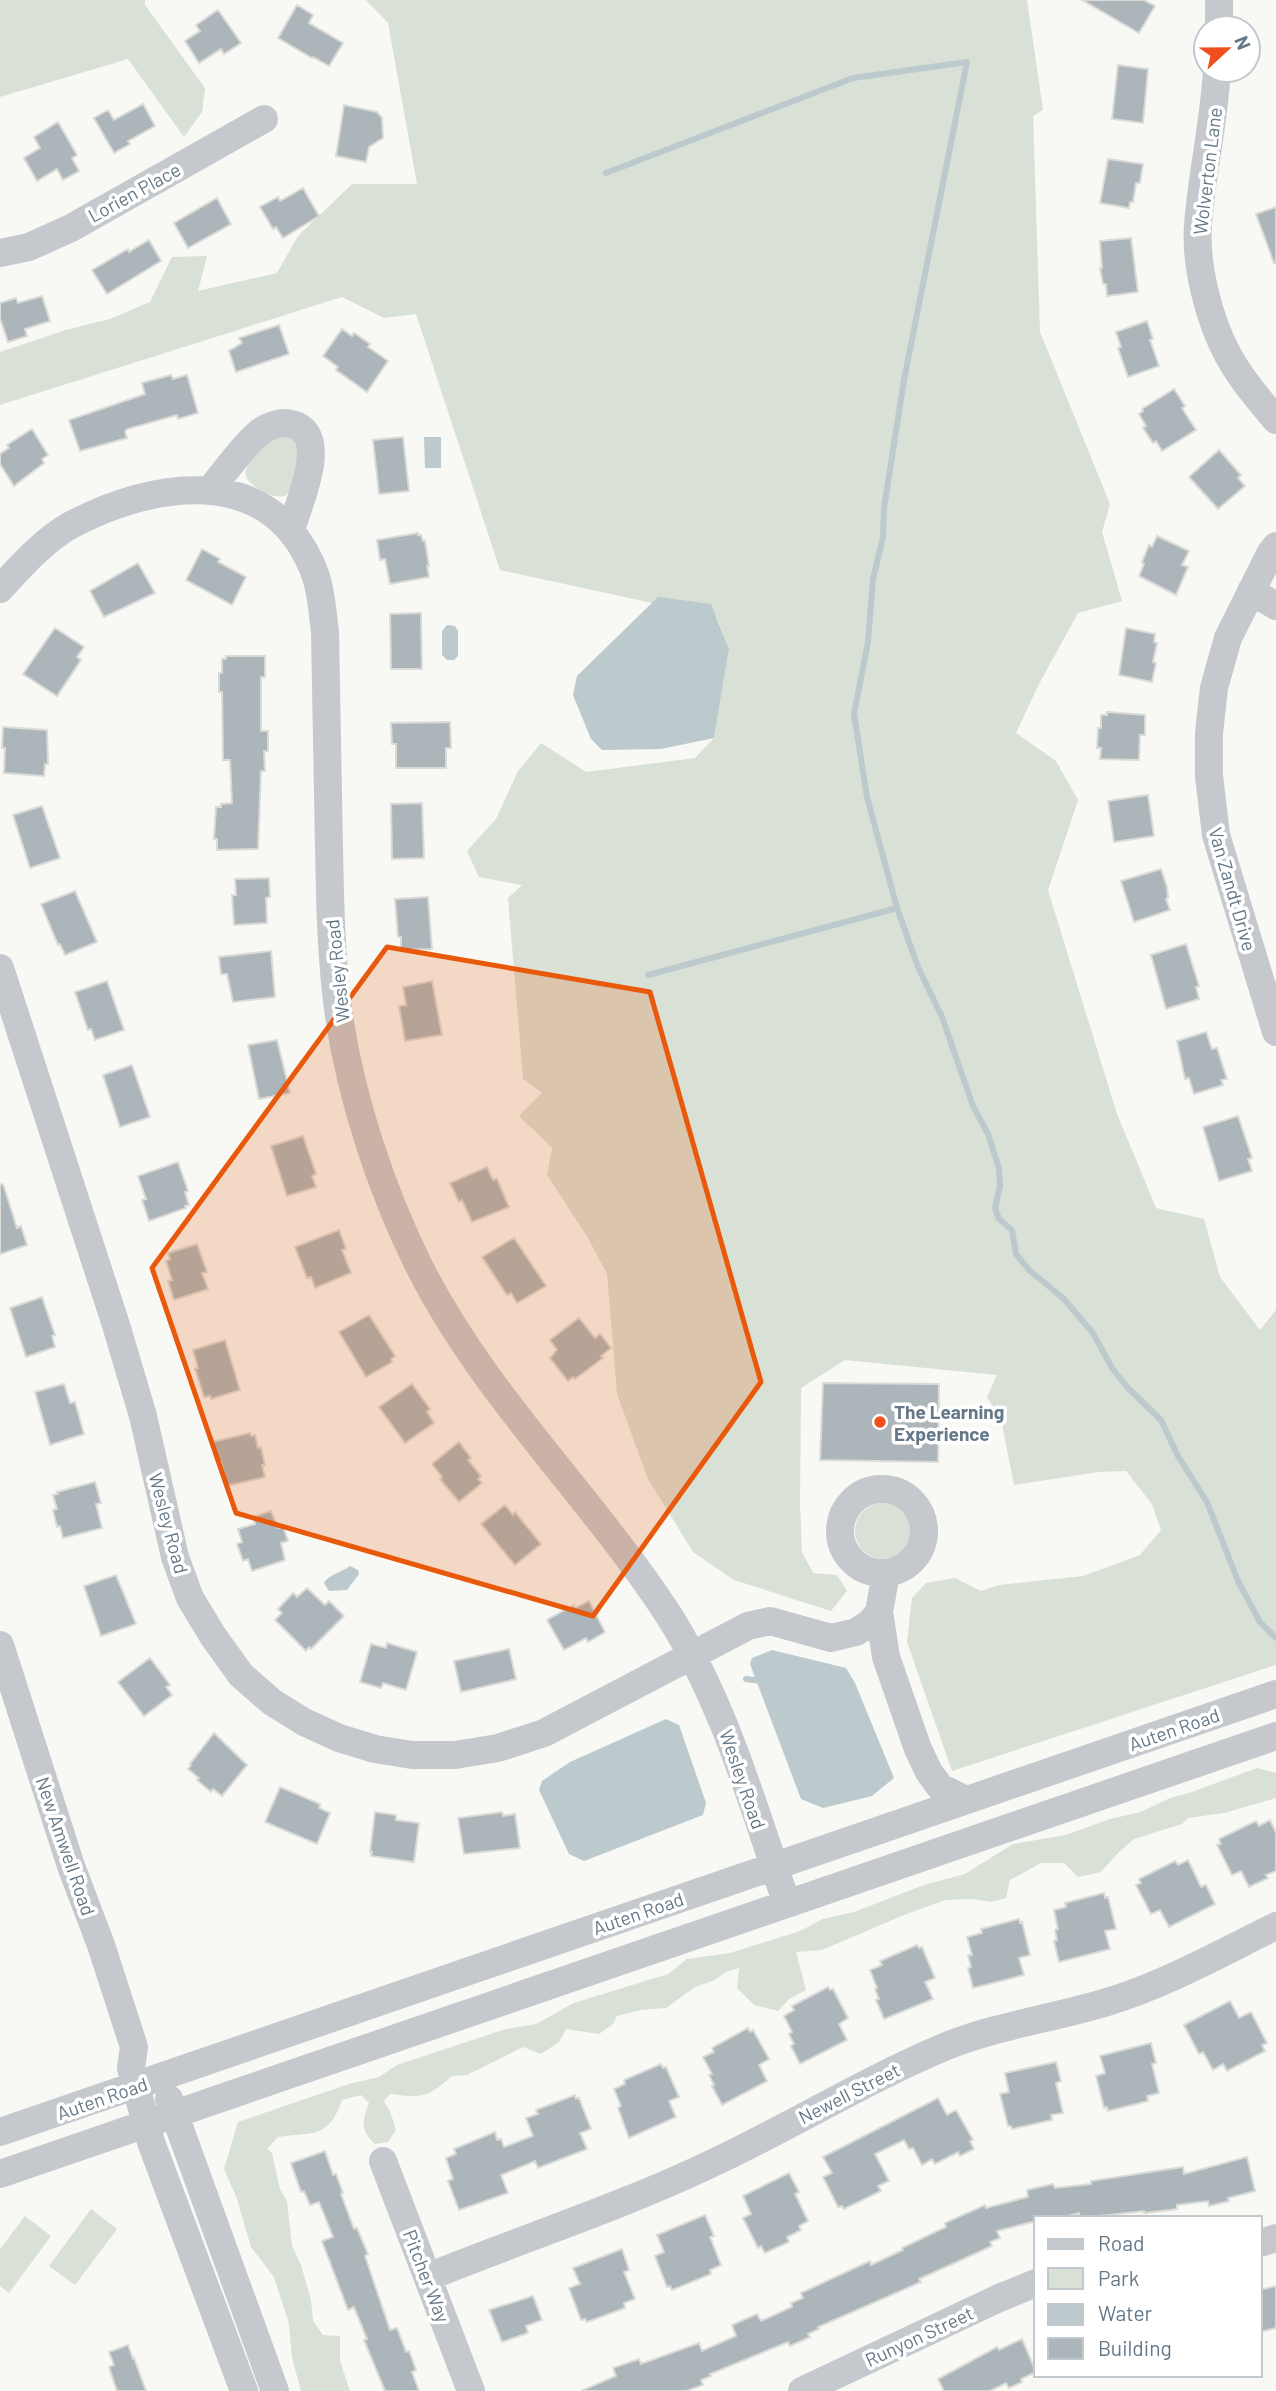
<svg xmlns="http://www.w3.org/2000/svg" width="1276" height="2391" font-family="Barlow,sans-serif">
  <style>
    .green { fill: #d9e0d6 }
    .water { fill: #bcc9cd }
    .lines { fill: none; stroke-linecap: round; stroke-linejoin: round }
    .stream { stroke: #bcc9cd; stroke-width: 6 }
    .building { fill: #acb5ba; stroke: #dadad7; stroke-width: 2 }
    .minor { stroke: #c5c9cd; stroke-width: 28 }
    .marked { fill: #e8590c; fill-opacity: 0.2; stroke: #e8590c; stroke-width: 5; stroke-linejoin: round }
    .poi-dot { fill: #f04f1d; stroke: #fff; stroke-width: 2.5 }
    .labels { text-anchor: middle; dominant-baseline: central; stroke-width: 7; stroke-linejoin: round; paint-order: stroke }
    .street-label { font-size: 19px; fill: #657888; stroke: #fff }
    .poi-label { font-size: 19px; font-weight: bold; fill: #657888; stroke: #fff; text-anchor: start }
  </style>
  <rect width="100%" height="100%" fill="#f8f8f5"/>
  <!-- green -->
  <path class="green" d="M0,0H145V5L205,88L202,112L184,137L128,59L0,97Z
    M366,0H1027L1043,110L1033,116L1040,332L1110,504L1102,532L1122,601L1078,613L1039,684L1016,733L1056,761L1078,800L1048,890L1117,1114L1156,1208L1204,1219L1220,1277L1260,1330L1276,1310V1665L952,1771L907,1642L912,1598L926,1583L955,1578L981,1591L999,1585L1083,1576L1140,1555L1161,1530L1152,1504L1126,1471L1098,1472L1014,1485L1001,1419L987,1397L997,1375L845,1360L801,1388L800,1505L802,1552L813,1573L837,1575L847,1591L831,1611L734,1580L693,1552L648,1479L617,1394L607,1274L588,1238L547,1175L552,1148L519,1116L542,1093L523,1079L508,898L522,885L479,877L467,851L496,819L518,771L541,743L586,772L695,758L714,738L729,649L717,617L500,570L416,314L384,318L342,297L0,405V352L66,330L110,319L150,302L172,257L207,256L198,291L277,273L298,236L352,184H417L388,23Z
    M271,434H293L304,449C300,460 294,488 286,495C276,502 241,484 246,470C249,460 265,444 271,434Z
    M855 1531a28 28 0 1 1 56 0a28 28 0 1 1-56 0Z
    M1257,1768L1276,1773V1798L1224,1813L1188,1818L1182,1824L1134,1839L1119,1852L1101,1872L1078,1877L1064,1863H1041L1010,1880L1006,1898L990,1902L973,1899L945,1900L904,1915L822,1950L796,1952L806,1990L789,1999L778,2011L754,2005L737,1988L739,1968L726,1972L715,1980L695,1987L666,2008L641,2010L617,2016L613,2024L599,2034L566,2029L559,2042L541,2054L523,2047L467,2075L452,2076C427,2098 423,2098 390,2094L384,2101L391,2114L396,2130L388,2142L375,2144C360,2130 362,2122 369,2103L361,2095L342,2100C329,2139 312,2132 278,2137L267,2149L272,2153L280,2189L287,2201L292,2246L301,2265L311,2300L313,2321L323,2335L340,2336V2361L350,2391H301L292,2358L289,2324L274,2277L251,2247L237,2199L224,2169L238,2122L349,2084L379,2077L397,2065L506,2029L536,2024L574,2003L668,1974L687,1959L730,1953L800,1931L823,1919L854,1912L924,1885L965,1874L1013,1844L1066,1835L1110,1819L1141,1812L1170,1798L1189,1793Z
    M91,2209L117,2229L75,2285L49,2266Z
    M25,2216L51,2236L9,2293L0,2286V2249Z"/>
  <!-- water -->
  <path class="water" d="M424,437H441V468H425Z
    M658,597L711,604L729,649L714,738L661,749L602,750L591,739L573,695L577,676Z
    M447,625L455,626L458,631V656L454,660H447L442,655V631Z
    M350,1566L358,1570L359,1574L347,1590L329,1591L324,1583C328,1575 342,1572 350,1566Z
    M772,1650L846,1668L855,1683L894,1778L872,1796L823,1808L801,1799L750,1664L752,1658Z
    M666,1719L679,1725L706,1803L703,1815L584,1861L569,1854L539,1790L542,1781L570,1762Z"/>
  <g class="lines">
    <!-- stream -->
    <path class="stream" d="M606,173L853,78L967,62L904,380L884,508L883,537L873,579L868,642L854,714L867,797L897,908L918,967L942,1017L973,1106L988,1134L999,1168L1000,1186L995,1208L999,1219L1012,1230L1016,1254L1029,1270L1063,1298L1093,1333L1112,1368L1128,1388L1161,1420L1178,1456L1207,1502L1238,1581L1260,1622L1276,1638
      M648,975L897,908
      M746,1679L761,1681"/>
  </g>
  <!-- building -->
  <path class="building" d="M1082,0H1144L1155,6L1139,33Z
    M297,5L313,15L309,23L343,43L329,66L313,57L312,58L278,38Z
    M218,10L241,43L224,54L221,49L199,63L185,41L200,31L196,25Z
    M1118,65L1148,69L1143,123L1112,119Z
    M143,104L155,126L128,141L130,144L114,153L94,118L108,110L114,120Z
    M344,105L377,112L382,118L383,138L369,147L366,162L336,156Z
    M58,122L77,155L72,158L79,171L63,180L57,169L37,181L24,158L40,148L34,137Z
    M1108,159L1143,164L1140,183H1136L1133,202H1130L1129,208L1100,203Z
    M303,188L319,216L283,238L276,227L273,229L260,207L278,197L280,201Z
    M217,198L231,224L188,248L174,223Z
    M1276,207V263H1274L1256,214Z
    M1131,238L1138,292L1107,296L1106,284H1103L1100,268H1102L1100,241Z
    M149,240L161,261L107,294L92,270L128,249L129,252Z
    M42,296L50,321L25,329L27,336L8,342L0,318V303L16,298L18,303Z
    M1147,321L1153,339L1150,340L1159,366L1128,377L1118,348L1121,347L1116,332Z
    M279,325L289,354L236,372L229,351L242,343L239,338Z
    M342,329L352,336L354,333L370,344L368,347L388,361L367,392L336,370L338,367L323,356Z
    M171,375L173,379L187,375L198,413L178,419L177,415L127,429L125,432L127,438L80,451L69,420L145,394L142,383Z
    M1174,389L1185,406L1182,408L1196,430L1162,451L1156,441L1153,443L1143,428L1146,426L1139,414L1143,411L1142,409Z
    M32,429L48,455L42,459L44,463L14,486L0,464V454L9,448L7,445Z
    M403,437L409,491L379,494L373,440Z
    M1219,450L1241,475L1238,478L1245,486L1218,509L1189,477Z
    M418,533V535H421L423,541H425L429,566H427L429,577L390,584L385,559L380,560L377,540Z
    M1157,536L1189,551L1182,565L1188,567L1176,595L1139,576L1144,564L1142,562L1149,545L1152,547Z
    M202,549L220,559L218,562L246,577L232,605L186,580Z
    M138,563L155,593L104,617L90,591Z
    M421,613L422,669H391L390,614Z
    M55,628L84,647L77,657L81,660L57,696L23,674Z
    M1126,628L1155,634L1154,642L1157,643L1153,662L1156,663L1152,682L1119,675Z
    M226,656H265V677H261V731H268V751H264L265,771H261L258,849L217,850V839H214L216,807H221V804L232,803L230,760H223L222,692H219V673H222V659H226Z
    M1107,712L1145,715V735H1140L1139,760L1100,759L1101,748H1097L1098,728H1101V715H1107Z
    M450,722L451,748H446V768H396V744H392L391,723Z
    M3,727L47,730L48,764H45L44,776L4,773L5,748H2Z
    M1148,795L1154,836L1114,842L1108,801Z
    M422,803L424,858L392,859L391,804Z
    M42,806L60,858L30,868L13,815Z
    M1161,869L1167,887L1168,898L1166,899L1170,910L1134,922L1121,881Z
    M269,878L270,897L266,898L267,923L234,925L232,895H236L235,879Z
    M75,891L97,942L65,955L60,944L58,945L41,904Z
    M428,897L432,949L401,950V937H398L395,899Z
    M1186,944L1199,986L1196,987L1199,999L1166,1009L1151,955Z
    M271,951L275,997L233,1002L227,974H221L219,957Z
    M107,981L124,1030L95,1040L91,1029L88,1030L75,992Z
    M432,981L442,1035L405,1041L399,1006L406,1005L403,987Z
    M1206,1032L1212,1049L1217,1048L1227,1079L1221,1080L1223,1085L1194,1094L1189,1078L1185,1079L1177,1041Z
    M277,1040L290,1093L259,1099L248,1045Z
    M132,1065L150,1117L120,1127L103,1075Z
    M1238,1116L1252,1158L1248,1159L1252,1171L1219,1181L1203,1127Z
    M303,1136L316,1174L312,1176L316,1187L287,1196L271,1146Z
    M178,1162L188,1191L185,1192L189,1205L185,1206L186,1208L149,1221L142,1200L146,1199L138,1176Z
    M487,1167L493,1180L497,1179L509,1207L472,1222L462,1200L459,1202L450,1183Z
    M3,1184L17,1228L21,1226L27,1245L0,1254V1185Z
    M339,1230L346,1249L342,1250L351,1273L315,1288L311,1277L307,1278L295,1247Z
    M514,1238L546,1286L517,1303L511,1293L507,1295L482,1257Z
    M197,1244L207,1272L202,1273L208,1289L174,1300L168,1281L172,1280L166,1261L170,1259L168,1253Z
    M42,1297L55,1335L52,1336L55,1347L26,1357L10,1308Z
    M369,1315L395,1356L391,1359L392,1362L366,1377L339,1332Z
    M579,1318L595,1338L600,1334L611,1348L601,1356L603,1358L575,1379L573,1377L568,1381L550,1358L557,1350L550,1340Z
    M225,1340L240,1390L211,1399L210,1396L204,1397L195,1369L198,1368L193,1350Z
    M823,1383L939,1384L938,1462L820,1460Z
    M64,1384L70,1403L75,1402L84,1434L50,1445L35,1392Z
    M412,1384L430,1409L427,1412L434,1423L405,1443L379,1407Z
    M250,1433L251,1436L255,1435L258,1448L261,1447L265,1465H262L265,1477L227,1486L221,1462L217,1463L212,1442Z
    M459,1442L471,1458L468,1460L481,1476L478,1479L482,1483L459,1502L440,1479L442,1477L432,1464Z
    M95,1482L101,1503L96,1504L102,1528L63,1538L60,1526L57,1527L53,1510L57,1509L53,1495L58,1494L57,1492Z
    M505,1505L513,1515L515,1512L541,1544L515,1565L481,1524Z
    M271,1511L278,1528L283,1527L288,1541L281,1543L285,1560L252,1571L248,1559L243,1561L237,1544L242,1542L238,1529L255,1524L253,1517Z
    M116,1575L136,1624L101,1636L84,1586Z
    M307,1588L325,1605L329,1601L344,1616L311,1649L309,1647L306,1651L275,1620L282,1613L278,1609L293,1593L297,1597Z
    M589,1601L605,1632L588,1642L586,1638L564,1650L547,1620L574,1605L575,1608Z
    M387,1643L417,1652L406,1690L383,1683L381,1688L360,1682L371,1644L386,1648Z
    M509,1649L516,1679L461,1692L454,1661Z
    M150,1658L170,1685L166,1687L172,1695L144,1716L118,1682Z
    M214,1733L247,1765L222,1796L213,1789L211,1792L197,1780L199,1778L188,1769L191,1765L190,1764Z
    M280,1787L320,1804L319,1808L330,1813L317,1844L265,1822Z
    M375,1812L396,1815V1820L419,1823L414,1862L371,1856L372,1852H370Z
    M502,1812L503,1816L515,1814L520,1848L464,1854L458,1818Z
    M1270,1820L1276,1833V1871L1266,1875L1268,1878L1249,1887L1241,1871L1232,1875L1217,1845L1221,1844L1219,1839L1256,1821L1259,1826Z
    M1188,1860L1201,1887L1206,1885L1215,1904L1169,1927L1160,1910L1151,1914L1136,1885L1141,1883L1139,1879L1175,1861L1178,1865Z
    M1104,1893L1105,1898L1108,1897L1116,1929L1105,1931L1110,1949L1059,1962L1054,1941L1057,1940L1055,1930L1058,1929L1054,1910L1066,1907L1065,1903Z
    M1019,1919L1020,1923L1022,1922L1030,1955L1019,1958L1024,1975L973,1988L968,1968L971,1967L968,1955H972L967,1937L982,1933L981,1929Z
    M917,1945L919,1948L922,1947L935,1978L925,1982L933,1999L884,2019L876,2000L879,1999L875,1989L877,1988L870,1970L882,1965L880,1961Z
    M828,1987L830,1990L833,1989L848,2018L839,2024L847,2040L800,2064L791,2046L794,2044L789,2034L792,2032L784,2016L794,2010L792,2006Z
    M1230,2001L1239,2018L1251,2012L1267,2043L1262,2045L1265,2051L1227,2071L1223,2064L1213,2070L1203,2052L1199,2054L1184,2025Z
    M748,2028L750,2032L753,2030L769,2059L759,2065L767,2081L722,2105L712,2086L714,2085L709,2075L712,2074L703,2057L714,2052L712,2048Z
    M1151,2043L1156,2063L1152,2064L1159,2093L1147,2096L1148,2101L1108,2111L1107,2107L1104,2108L1096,2076L1105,2073L1100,2056Z
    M1056,2062L1061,2081L1056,2083L1063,2113L1051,2115L1052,2120L1012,2129L1011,2126H1008L1000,2094L1009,2092L1005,2073Z
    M661,2064L663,2068L666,2067L679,2097L669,2101L676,2117L629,2138L618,2108L621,2106L614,2089L625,2084L624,2080Z
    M575,2095L576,2099L579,2098L591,2129L580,2133L587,2149L538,2168L535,2161L501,2175L508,2193L459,2210L448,2181L453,2179L446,2158L456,2154L454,2149L495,2132L497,2140L501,2139L504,2147L533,2136L526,2118L538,2114L536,2110Z
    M938,2098L947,2115L956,2110L973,2140L970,2141L974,2149L960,2156L958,2152L935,2164L932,2159L922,2165L913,2148L909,2149L904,2140L875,2154L889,2181L878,2186L881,2191L844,2209L842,2206L838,2207L823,2177L832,2173L823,2157Z
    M325,2151L333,2175L336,2174L343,2193L341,2194L354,2229L357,2228L368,2254L365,2256L390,2330L397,2328L406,2352L409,2351L416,2370L412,2372L419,2391H385L364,2340L367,2339L354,2307L348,2310L322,2241L333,2237L319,2202L310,2205L304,2191L301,2192L291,2163Z
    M1247,2157L1255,2191L1228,2198L1229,2201L1209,2206L1208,2201L1177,2205V2209L1144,2213V2211L1100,2216V2218H1080L1079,2213L1060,2218H1036V2221L997,2231L1000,2238L990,2242L992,2246L919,2279L921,2282L818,2327L819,2329L808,2334L810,2337L790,2346L788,2342L710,2374L711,2376L701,2380L703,2385L686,2391H581L616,2376L613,2368L639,2359L641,2364L699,2343L702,2351L736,2336L732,2325L757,2314L761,2321L792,2307L791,2303L803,2298L801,2293L870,2261L871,2265L903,2250L902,2248L946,2227L945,2223L985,2205L986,2208L1028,2197L1027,2190L1053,2184L1055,2188L1091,2184V2181L1183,2167L1184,2174Z
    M789,2173L799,2192L795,2194L808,2221L799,2226L801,2230L787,2237L789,2242L765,2253L761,2246L758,2248L743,2218L751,2214L743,2196Z
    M705,2215L714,2236L710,2237L721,2265L710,2270L711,2274L672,2290L670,2286L667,2287L655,2256L664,2252L657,2235Z
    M622,2249L629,2270L624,2272L635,2299L624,2303L625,2308L587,2322L585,2319L581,2320L569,2288L580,2284L573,2268Z
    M1276,2286V2328L1260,2332V2290Z
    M533,2296L542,2320L526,2326L528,2333L502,2342L489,2310Z
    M1022,2339L1036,2372L1021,2379L1022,2382L1009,2388L1006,2383L990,2391H944L938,2379L997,2347L999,2350Z
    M128,2345L133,2359L134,2358L146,2391H117L109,2367L114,2365L109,2352Z"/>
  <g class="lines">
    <!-- minor -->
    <path class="minor" d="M1219,0V28
      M1217,70C1214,122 1202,173 1198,225C1195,265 1209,320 1228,355C1241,379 1259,400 1276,420
      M0,253L29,247L71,228L264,119
      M210,490C225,472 242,447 260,432C268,426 281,421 291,424C332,433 298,504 291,530
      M1276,546L1270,554L1228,638L1214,688L1209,733V776L1216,835L1276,1032
      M0,589C21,566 44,540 71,525C152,482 266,463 311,564C321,585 322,609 325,632C326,704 327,776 329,848C330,902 331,955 338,1009C350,1096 381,1190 420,1268C485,1396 590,1495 668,1614C724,1702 753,1806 787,1904
      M1251,591L1276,606
      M0,968L116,1325L143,1416L175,1557L190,1598L213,1636L241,1675L272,1702L304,1722L339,1738L375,1749L412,1755H455L498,1748L544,1733L748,1626L770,1621L831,1638L856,1632L870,1623L879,1612L886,1573
      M840 1531a42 42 0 1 1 84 0a42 42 0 1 1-84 0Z
      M879,1612L886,1657L918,1749L929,1772L940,1787L966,1800
      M0,1645L71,1866L101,1945L134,2047L131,2068L151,2142L244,2391
      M169,2099L275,2391
      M0,2132L1276,1694
      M383,2161L471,2391
      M0,2174L1276,1736
      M1260,2243L1276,2238
      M428,2277C524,2238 624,2206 717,2161C795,2124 869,2078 949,2045C1000,2025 1055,2018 1107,2002C1166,1984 1221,1953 1276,1926
      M802,2391L999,2298L1036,2283"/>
  </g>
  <!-- marked area -->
  <path class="marked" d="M387,947L650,992L761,1382L593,1616L236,1513L152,1268Z"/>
  <!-- markers -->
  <circle class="poi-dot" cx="880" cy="1422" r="7"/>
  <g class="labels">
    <!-- street labels -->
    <g class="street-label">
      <text transform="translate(1207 171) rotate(-83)">Wolverton Lane</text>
      <text transform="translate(134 192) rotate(-29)">Lorien Place</text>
      <text transform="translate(1233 889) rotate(74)">Van Zandt Drive</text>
      <text transform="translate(337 971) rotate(-96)">Wesley Road</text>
      <text transform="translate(169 1523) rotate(75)">Wesley Road</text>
      <text transform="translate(1174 1729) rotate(-19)">Auten Road</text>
      <text transform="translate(743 1779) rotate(71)">Wesley Road</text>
      <text transform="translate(66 1846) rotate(71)">New Amwell Road</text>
      <text transform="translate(638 1913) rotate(-19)">Auten Road</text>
      <text transform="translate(849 2093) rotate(-27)">Newell Street</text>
      <text transform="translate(102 2098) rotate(-19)">Auten Road</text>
      <text transform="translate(427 2276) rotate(69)">Pitcher Way</text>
      <text transform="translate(919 2336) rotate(-25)">Runyon Street</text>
    </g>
    <!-- poi labels -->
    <g class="poi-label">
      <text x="894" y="1411">The Learning<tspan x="894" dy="22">Experience</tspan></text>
    </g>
  </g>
  <!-- legend -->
  <rect x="1034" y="2216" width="228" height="161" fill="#ffffff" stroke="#c1c9cf" stroke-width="2"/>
  <rect x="1048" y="2239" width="35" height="10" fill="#c5c9cd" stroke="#c1c9cf" stroke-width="2"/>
  <text x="1098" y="2251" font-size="21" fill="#657888">Road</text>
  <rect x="1048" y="2268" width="35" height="21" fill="#d9e0d6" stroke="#c1c9cf" stroke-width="2"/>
  <text x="1098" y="2286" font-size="21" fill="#657888">Park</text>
  <rect x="1048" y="2304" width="35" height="21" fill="#bcc9cd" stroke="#c1c9cf" stroke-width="2"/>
  <text x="1098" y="2321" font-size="21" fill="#657888">Water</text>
  <rect x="1048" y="2338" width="35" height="21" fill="#acb5ba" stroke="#c1c9cf" stroke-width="2"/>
  <text x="1098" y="2356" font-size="21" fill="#657888">Building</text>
  <!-- north arrow -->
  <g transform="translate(1227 49) rotate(68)"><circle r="33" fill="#ffffff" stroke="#c1c9cf" stroke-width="2"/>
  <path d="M0-5L12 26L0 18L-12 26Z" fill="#f04f1d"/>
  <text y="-10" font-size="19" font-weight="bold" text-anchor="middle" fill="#657888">N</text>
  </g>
</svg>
